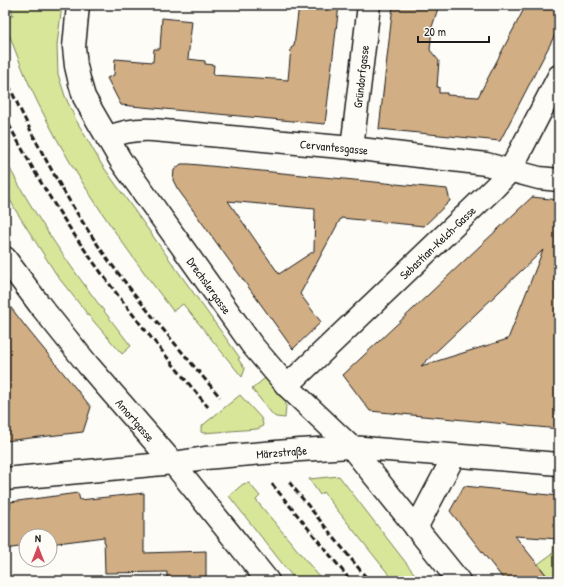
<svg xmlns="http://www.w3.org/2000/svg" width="564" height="586" font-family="'Patrick Hand',sans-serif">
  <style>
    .green { fill: #d7e699; stroke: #7a815a }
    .building { fill: #d1ae84; stroke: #1c1c1c; fill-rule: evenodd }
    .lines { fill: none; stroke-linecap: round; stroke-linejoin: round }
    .minor-casing { stroke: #1c1c1c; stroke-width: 25 }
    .minor { stroke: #fdfcf7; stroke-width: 22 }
    .rail { stroke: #1c1c1c; stroke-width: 3; stroke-dasharray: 6 3; stroke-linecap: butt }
    .labels { text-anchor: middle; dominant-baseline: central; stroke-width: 3.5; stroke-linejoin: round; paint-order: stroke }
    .street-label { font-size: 12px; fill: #1c1c1c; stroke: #fdfcf7 }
  </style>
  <rect width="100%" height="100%" fill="#fdfcf7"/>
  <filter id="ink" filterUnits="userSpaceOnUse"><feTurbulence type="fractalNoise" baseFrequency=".025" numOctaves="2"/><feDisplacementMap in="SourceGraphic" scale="8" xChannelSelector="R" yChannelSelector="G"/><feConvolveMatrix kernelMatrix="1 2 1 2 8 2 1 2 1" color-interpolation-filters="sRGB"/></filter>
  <g filter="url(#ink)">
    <!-- green -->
    <path class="green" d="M10,5H62L57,45L58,74L65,96L76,120L102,165L240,358L238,359L245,369L242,377L183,304L173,311C125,248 79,184 43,113C28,84 16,54 5,23V18L13,15Z
      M5,159C39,226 85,287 131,346L122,354L89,316L58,277L16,211L5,190Z
      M265,378L285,400L286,405L285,418L276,417L273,415L252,389Z
      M240,395L261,418L263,424L262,427L257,429L203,433L201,432V428L203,425Z
      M339,476L420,581H421H394L323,492L320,495L309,479Z
      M249,483L260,496L256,500L323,581H296L229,496L243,484Z
      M554,539H559V576L553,581H551L538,564L553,553Z"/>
    <!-- building -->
    <path class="building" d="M299,5H339L325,124L121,105L107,78L114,75L115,59L153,62L154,49H160L162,18L192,21L188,59L205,61V64L214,65L213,75L288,80L291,48L294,46Z
      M393,5H439L432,27L430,50L439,61L437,87H439V93H447V95L478,97L526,5H559V27L500,141L379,129Z
      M181,164H189L447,189L450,201L424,226L341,218L300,294L321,322L293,349L177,188L173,180L174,170ZM228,201L315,209L314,251L279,274Z
      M532,197L559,200V429L370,411L343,375ZM543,250L508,339L421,366L480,310Z
      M5,300L29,331L91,407L83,432L5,441Z
      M464,486L559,496V539L515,536L551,581H505L450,511Z
      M78,493L80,500L144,493V553L206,551V581H167V572L105,573L104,537L50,544V536H26V546L5,549V510L10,509V502Z"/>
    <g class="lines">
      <defs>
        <g id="minor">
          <path id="s1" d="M78,5L74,47L76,66L80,83L84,97L93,113L121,161L252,345L287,386L351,447L459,581"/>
          <path id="s2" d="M107,138C123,131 136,129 153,130L352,148L486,164L539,178L559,180"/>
          <path id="s3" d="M352,148L369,5"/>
          <path id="s4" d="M5,258L39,304L88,365L173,463L268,581"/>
          <path id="s5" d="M287,386L495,187L510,171L559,76"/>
          <path id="s6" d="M5,479L173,463L205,458L300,450L351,447L559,464"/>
          <path d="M416,528L454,456"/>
        </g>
      </defs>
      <!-- minor casing -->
      <use href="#minor" class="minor-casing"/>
      <!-- minor -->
      <use href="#minor" class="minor"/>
      <!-- rail -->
      <path class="rail" d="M5,77C34,141 68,204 109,261C144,308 182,352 220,397
        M5,116C11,130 19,143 26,156C76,248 142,327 208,407
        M289,482L369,581
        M272,484L351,581"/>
    </g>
  </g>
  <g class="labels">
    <!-- street labels -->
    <g class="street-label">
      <text stroke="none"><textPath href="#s3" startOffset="72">Gründorfgasse</textPath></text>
      <text stroke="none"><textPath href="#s2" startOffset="229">Cervantesgasse</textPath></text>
      <text stroke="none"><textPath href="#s5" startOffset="208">Sebastian-Kelch-Gasse</textPath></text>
      <text stroke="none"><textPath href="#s1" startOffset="320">Drechslergasse</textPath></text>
      <text stroke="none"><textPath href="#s4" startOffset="208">Amortgasse</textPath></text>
      <text stroke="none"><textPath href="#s6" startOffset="278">Märzstraße</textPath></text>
    </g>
  </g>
  <!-- margin -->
  <rect width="564" height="586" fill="none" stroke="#fdfcf7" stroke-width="20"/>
  <rect x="10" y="10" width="544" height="566" fill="none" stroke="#1c1c1c" stroke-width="1.5" filter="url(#ink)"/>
  <!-- north arrow -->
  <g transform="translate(38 548)"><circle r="19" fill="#fdfcf7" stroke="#a3a29f"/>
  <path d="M0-3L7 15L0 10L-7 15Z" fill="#d1495b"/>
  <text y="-6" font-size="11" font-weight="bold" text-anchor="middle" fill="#1c1c1c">N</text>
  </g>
  <!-- scale -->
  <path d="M418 36v6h71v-6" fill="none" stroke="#1c1c1c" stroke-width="2"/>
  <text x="424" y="36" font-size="12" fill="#1c1c1c" stroke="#fdfcf7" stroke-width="3" paint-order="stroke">20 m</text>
</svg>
